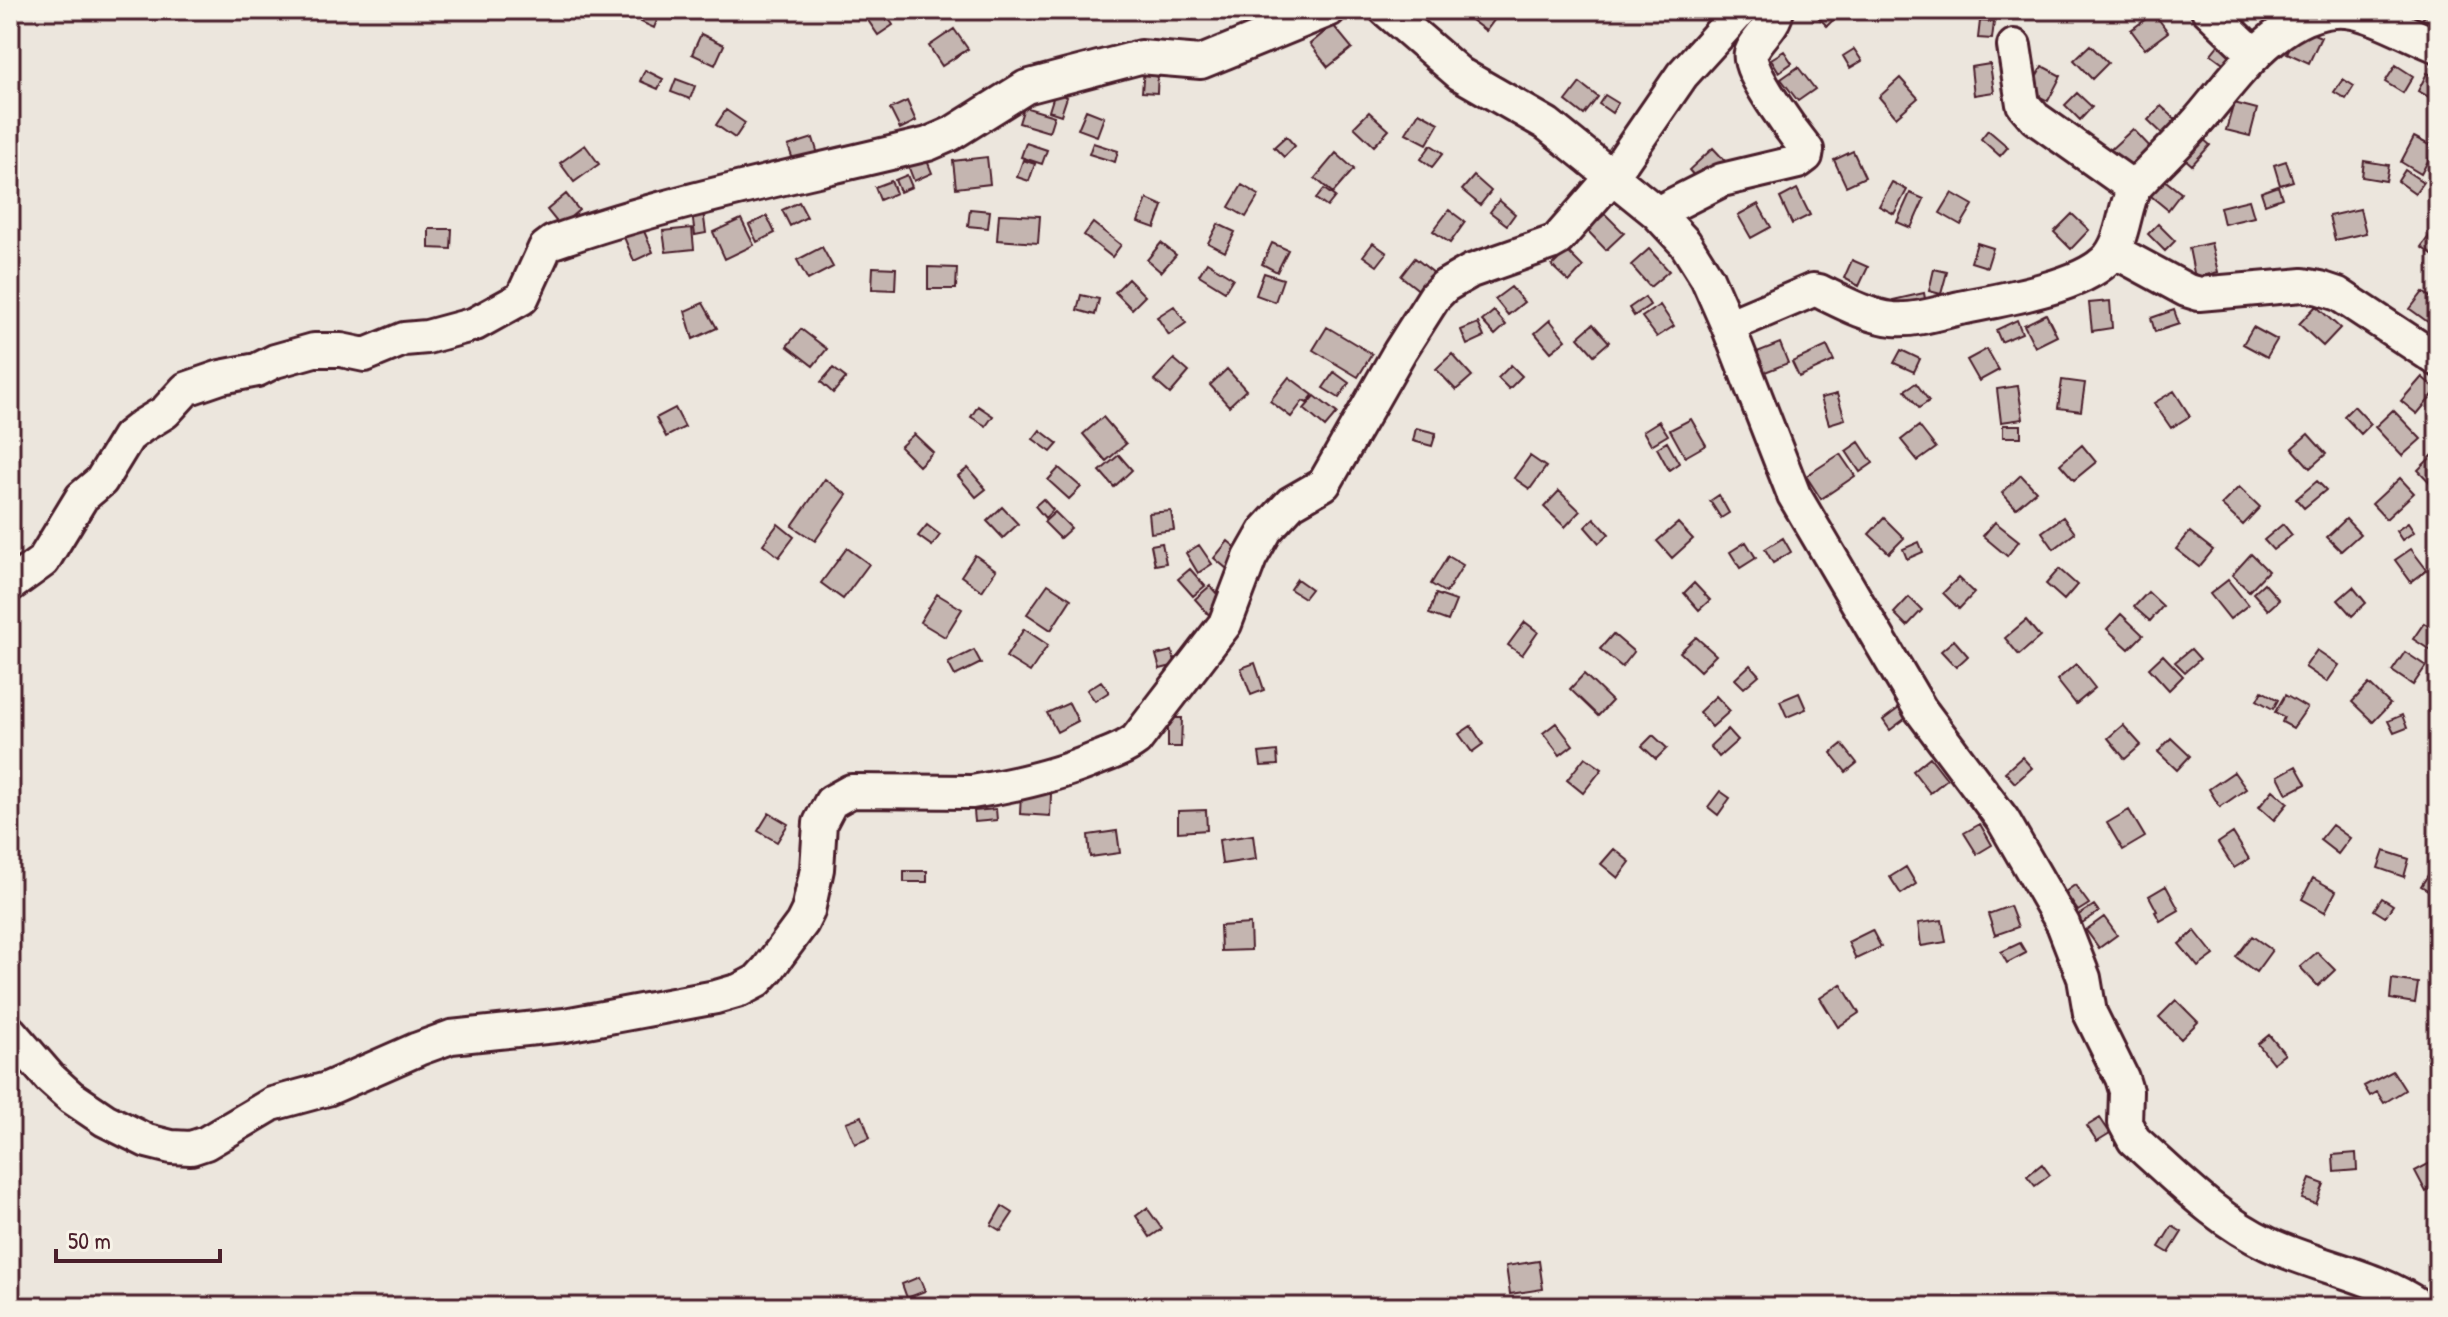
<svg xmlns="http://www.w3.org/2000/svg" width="2448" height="1317" font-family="'Patrick Hand',sans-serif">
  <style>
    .building { fill: #c4b5b0; stroke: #4a1f2b; stroke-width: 2 }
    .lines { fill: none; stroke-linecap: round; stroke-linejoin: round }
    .minor-casing { stroke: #4a1f2b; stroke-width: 38 }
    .minor { stroke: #f7f3e8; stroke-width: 32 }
  </style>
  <rect width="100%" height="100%" fill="#ece6dd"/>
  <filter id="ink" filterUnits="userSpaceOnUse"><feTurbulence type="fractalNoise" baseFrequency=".0125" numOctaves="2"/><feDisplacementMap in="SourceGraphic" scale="16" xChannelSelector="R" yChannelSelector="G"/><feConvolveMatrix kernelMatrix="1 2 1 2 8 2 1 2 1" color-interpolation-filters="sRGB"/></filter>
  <g filter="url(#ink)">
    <!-- building -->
    <path class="building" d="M646,10H661L654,28L641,22Z
      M874,10H883L893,25L878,35L865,16Z
      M1472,10H1498L1500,12L1486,31L1467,17Z
      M1816,10H1843L1827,26L1813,12Z
      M2432,10L2438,17V25L2426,36L2416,24Z
      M2154,13L2168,32L2145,49L2131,30Z
      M1980,21L1994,22L1992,39L1978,38Z
      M1333,25L1352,48L1328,67L1310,44Z
      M2299,28L2321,37L2309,63L2287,53Z
      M954,29L968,49L942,66L929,46Z
      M701,34L724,45L715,65L692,54Z
      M2219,44L2233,55L2226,65L2211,54Z
      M2090,45L2108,63L2092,79L2074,60Z
      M1854,49L1862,61L1850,68L1843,56Z
      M1784,51L1792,63L1779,72L1771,59Z
      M1990,64L1994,92L1974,95L1971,67Z
      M2396,65L2413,76L2403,93L2385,82Z
      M2042,66L2061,76L2048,101L2028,91Z
      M1798,67L1815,89L1798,101L1781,79Z
      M1144,68L1158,69L1157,93L1142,92Z
      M645,70L663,79L658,89L640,81Z
      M2427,73L2438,78L2429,97L2418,91Z
      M1900,78L1918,98L1896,117L1879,97Z
      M676,79L695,86L690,99L671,92Z
      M2343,79L2354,86L2346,99L2334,92Z
      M1580,83L1598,97L1584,115L1566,101Z
      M1055,92L1067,97L1061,115L1049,111Z
      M2077,93L2092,107L2080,120L2065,105Z
      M1605,95L1618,103L1612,113L1599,104Z
      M907,101L916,121L900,129L890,109Z
      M2234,103L2257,109L2250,136L2226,130Z
      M2161,106L2180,123L2166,137L2148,120Z
      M1024,107L1054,116L1049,132L1019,123Z
      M726,110L745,123L735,138L716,125Z
      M1086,110L1104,117L1097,136L1078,129Z
      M1369,112L1389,130L1374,146L1354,127Z
      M1419,112L1439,123L1427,144L1406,133Z
      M2133,129L2154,151L2130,173L2109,151Z
      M1988,130L2008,147L2000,156L1981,139Z
      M2195,132L2210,145L2192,165L2177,152Z
      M1286,136L1295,146L1284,157L1274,147Z
      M2414,137L2435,148L2421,174L2401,162Z
      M813,138L818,154L794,162L788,146Z
      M1026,143L1047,150L1042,164L1021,157Z
      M1093,143L1118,151L1115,162L1089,154Z
      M585,145L599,164L574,182L560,163Z
      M1431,145L1443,153L1432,167L1421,159Z
      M922,148L932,173L914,181L904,155Z
      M1713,148L1727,163L1702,185L1689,170Z
      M1853,151L1865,177L1846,186L1834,160Z
      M1336,153L1354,169L1333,193L1315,178Z
      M987,157L990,184L956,188L953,161Z
      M1023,160L1035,164L1029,181L1017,177Z
      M2286,161L2293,181L2280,185L2274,165Z
      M2364,161L2389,165L2386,181L2362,177Z
      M2405,170L2423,182L2415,193L2398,181Z
      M2153,171L2181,193L2168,210L2140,187Z
      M907,175L912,187L900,192L895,180Z
      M1474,176L1491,191L1480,205L1462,190Z
      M891,181L896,193L880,200L875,187Z
      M1892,182L1907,190L1894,214L1879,206Z
      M1242,185L1259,195L1246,217L1229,207Z
      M2278,186L2282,198L2265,204L2261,192Z
      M1324,189L1335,197L1327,207L1316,199Z
      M1797,189L1810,215L1792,224L1780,198Z
      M1910,193L1924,199L1911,228L1897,222Z
      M1952,193L1973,205L1961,225L1940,213Z
      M566,194L579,210L560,226L547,210Z
      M1147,199L1163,206L1155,228L1138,222Z
      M1499,200L1515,214L1507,225L1490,212Z
      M2249,200L2254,217L2224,224L2220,207Z
      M799,202L807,217L790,226L782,210Z
      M1758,204L1771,227L1751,238L1738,215Z
      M970,209L990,211L988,228L968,226Z
      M2360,209L2366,233L2335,240L2329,216Z
      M1449,210L1465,222L1450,243L1433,231Z
      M703,211L706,233L695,235L692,213Z
      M999,214L1040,216L1038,243L997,240Z
      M1605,214L1624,233L1606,250L1587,230Z
      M2072,214L2089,230L2071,249L2054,232Z
      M767,216L775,233L757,242L749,225Z
      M741,219L754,245L725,259L713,232Z
      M640,222L653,252L634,261L621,230Z
      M1093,223L1121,245L1112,257L1084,235Z
      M1218,224L1235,232L1225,252L1208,243Z
      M2158,224L2175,241L2165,251L2148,234Z
      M2438,224V259L2421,247Z
      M692,228L694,249L666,252L663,231Z
      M429,229H452L451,249L429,248Z
      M1161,243L1176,255L1161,272L1147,260Z
      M1272,243L1288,250L1277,272L1262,264Z
      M1373,243L1387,253L1377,266L1363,256Z
      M1977,243L1993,248L1987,267L1971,262Z
      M2211,243L2218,272L2195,278L2189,248Z
      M822,247L833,267L808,280L797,260Z
      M1649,249L1669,271L1650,287L1631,265Z
      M1567,251L1583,267L1569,282L1552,266Z
      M1415,258L1439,277L1425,295L1401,276Z
      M1852,260L1868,267L1859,286L1844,278Z
      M1207,262L1233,278L1225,291L1199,275Z
      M873,267L896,268L895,290L872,289Z
      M928,267L957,268L956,289H928Z
      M1934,269L1947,272L1941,294L1929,291Z
      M1264,273L1283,279L1275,302L1256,295Z
      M1128,279L1145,296L1132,309L1115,292Z
      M1511,287L1524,302L1508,315L1495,299Z
      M2423,292L2438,303V326L2436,328L2410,309Z
      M1924,293L1926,304L1895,311L1893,300Z
      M1081,295L1099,299L1095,315L1077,310Z
      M1645,297L1650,305L1634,316L1629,308Z
      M2110,301L2112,328L2092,331L2089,303Z
      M703,303L717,328L693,339L685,311Z
      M1660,305L1674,326L1657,337L1642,317Z
      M1174,306L1186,323L1169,335L1157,317Z
      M2316,306L2340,328L2323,346L2299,324Z
      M2174,310L2179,324L2155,332L2151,318Z
      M1494,311L1506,325L1495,335L1482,321Z
      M2046,314L2057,336L2035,347L2024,325Z
      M1550,320L1566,340L1551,352L1535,333Z
      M2017,320L2022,333L2001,342L1996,330Z
      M1478,323L1484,337L1467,345L1461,330Z
      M1593,324L1609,342L1594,355L1578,337Z
      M1327,327L1372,354L1358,377L1313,350Z
      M2253,327L2277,340L2267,357L2243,344Z
      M801,329L827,349L813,366L787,346Z
      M1780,343L1788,363L1760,374L1752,354Z
      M1827,346L1834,361L1799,377L1792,362Z
      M1987,349L1999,370L1979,381L1967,360Z
      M1901,350L1920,359L1914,372L1894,363Z
      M1452,354L1472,376L1456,390L1436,369Z
      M1174,359L1189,372L1170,394L1154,380Z
      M1511,365L1522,376L1509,389L1498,378Z
      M833,368L846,378L833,393L821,382Z
      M1227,369L1246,390L1229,406L1210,385Z
      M1334,372L1349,383L1339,398L1323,388Z
      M1289,377L1313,395L1307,403L1303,401L1291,417L1270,401Z
      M2422,377L2437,390L2417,414L2401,401Z
      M2062,380L2085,383L2081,411L2058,408Z
      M1916,383L1929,401L1919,408L1905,390Z
      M2018,386L2023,419L2001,422L1997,389Z
      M2174,391L2190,416L2171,428L2154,403Z
      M1837,394L1845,419L1829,424L1821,398Z
      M1315,396L1337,413L1325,427L1304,409Z
      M978,406L993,416L986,426L971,417Z
      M2354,406L2371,424L2361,434L2344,416Z
      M675,408L685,427L666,437L656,418Z
      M2393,410L2421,439L2402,456L2375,427Z
      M1103,417L1126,444L1106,461L1083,434Z
      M1691,419L1706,445L1685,457L1670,430Z
      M1659,421L1668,435L1651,445L1643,431Z
      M2003,425H2021V437H2003Z
      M1919,426L1936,448L1918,461L1901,440Z
      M1416,428L1436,433L1432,446L1413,441Z
      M1040,430L1058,444L1051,452L1033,439Z
      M914,434L933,452L919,466L900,447Z
      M2308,434L2326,454L2310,468L2292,448Z
      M1667,442L1679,463L1669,470L1657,448Z
      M1859,442L1873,463L1860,472L1846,451Z
      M2082,445L2096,462L2074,480L2060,464Z
      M2437,451L2438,452V491L2418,470Z
      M1840,454L1855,476L1821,499L1806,476Z
      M1119,455L1132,470L1114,487L1100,471Z
      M1530,456L1546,467L1530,489L1514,478Z
      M968,468L986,489L976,497L958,476Z
      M1059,468L1081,487L1069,499L1048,480Z
      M2021,475L2036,491L2016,508L2002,493Z
      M2400,478L2414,493L2386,519L2372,504Z
      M825,479L847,495L815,541L792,526Z
      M2317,481L2326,490L2304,508L2296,499Z
      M2239,487L2260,507L2243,525L2221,505Z
      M1559,491L1580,511L1565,527L1544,507Z
      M1719,495L1729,513L1721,518L1710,501Z
      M1043,499L1053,510L1045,518L1035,506Z
      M1002,507L1018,524L1003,538L987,521Z
      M1171,511L1174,530L1151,533L1149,513Z
      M1055,512L1071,528L1060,538L1044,522Z
      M2063,517L2075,533L2054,549L2042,532Z
      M1594,518L1609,534L1599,543L1585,527Z
      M1884,518L1904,538L1889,553L1869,534Z
      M2346,519L2360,534L2341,551L2327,537Z
      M1995,522L2019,541L2007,556L1983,536Z
      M1678,523L1693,539L1672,558L1657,541Z
      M2408,523L2414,532L2402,540L2396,531Z
      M778,524L794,537L779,557L763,544Z
      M2283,524L2292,535L2273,550L2264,540Z
      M927,525L940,535L932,546L918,536Z
      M2190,532L2213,550L2199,567L2176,549Z
      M1783,538L1791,552L1773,563L1765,549Z
      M1228,541L1246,556L1232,573L1214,558Z
      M1746,542L1756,558L1740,568L1730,552Z
      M1919,542L1923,552L1907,559L1903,549Z
      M1162,543L1166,563L1155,565L1151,545Z
      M1199,545L1212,564L1198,573L1186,553Z
      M847,548L869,564L843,599L821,583Z
      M2411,549L2427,570L2411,582L2395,560Z
      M2251,554L2268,571L2249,591L2232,575Z
      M975,555L996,570L982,591L961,576Z
      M1448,556L1463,565L1446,593L1431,584Z
      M1190,569L1205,586L1193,596L1178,579Z
      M2059,569L2077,585L2064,600L2046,584Z
      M1958,578L1974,593L1959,609L1943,593Z
      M1297,579L1311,589L1304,598L1290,589Z
      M2228,580L2248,605L2230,619L2210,594Z
      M1694,583L1710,600L1699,610L1684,593Z
      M2264,583L2279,600L2268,610L2253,593Z
      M1048,584L1071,599L1051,630L1027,614Z
      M1210,586L1226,604L1211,617L1195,599Z
      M2353,587L2366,603L2352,616L2338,600Z
      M2148,592L2163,606L2150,621L2134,607Z
      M937,594L962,609L945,637L920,622Z
      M1436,594L1456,601L1448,621L1429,614Z
      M1909,597L1922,610L1907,626L1894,613Z
      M2121,614L2143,635L2129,649L2107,629Z
      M2026,620L2040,637L2019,655L2005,638Z
      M1525,622L1538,632L1522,655L1508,645Z
      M2424,623L2438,633V655L2413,639Z
      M1024,629L1048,645L1030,672L1006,657Z
      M1613,634L1634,652L1622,667L1600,649Z
      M1696,637L1716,655L1700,671L1680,652Z
      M1954,640L1968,656L1956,667L1941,651Z
      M2191,649L2200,659L2185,672L2175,662Z
      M974,650L981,663L955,676L948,663Z
      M2317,650L2339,665L2327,682L2305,667Z
      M1172,651L1176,665L1160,669L1156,655Z
      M2405,652L2426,666L2413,685L2392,671Z
      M2163,655L2183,676L2169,690L2149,668Z
      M1255,663L1264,690L1251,695L1241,668Z
      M2076,664L2095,688L2076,704L2057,680Z
      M1750,665L1759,675L1744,688L1735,679Z
      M1584,674L1612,701L1598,716L1570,689Z
      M1101,681L1109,692L1095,701L1087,690Z
      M2369,684L2390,704L2373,722L2352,702Z
      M2262,691L2278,700L2273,709L2257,700Z
      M1799,693L1806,709L1787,717L1780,701Z
      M2285,695L2307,708L2293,728L2282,722L2284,717L2275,712Z
      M1716,696L1730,711L1712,727L1699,712Z
      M1069,703L1078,721L1057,732L1047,713Z
      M1899,708L1906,718L1890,730L1883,720Z
      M2402,715L2407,728L2394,733L2388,721Z
      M1168,718H1182L1181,747H1168Z
      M1556,723L1573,745L1560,755L1543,733Z
      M2123,725L2141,745L2125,759L2108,738Z
      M1471,726L1483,744L1472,752L1459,734Z
      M1728,729L1738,740L1719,757L1710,746Z
      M1653,735L1667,748L1656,759L1642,746Z
      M2171,738L2190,756L2177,770L2158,752Z
      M1842,744L1857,763L1846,772L1831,753Z
      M1277,751L1278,765L1261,766L1259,753Z
      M1585,757L1602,769L1583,793L1567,780Z
      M1930,757L1947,779L1930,793L1913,771Z
      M2022,757L2032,768L2015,783L2005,772Z
      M2296,766L2306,784L2287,794L2278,776Z
      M2234,772L2246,789L2220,807L2209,789Z
      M2273,790L2288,803L2274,820L2259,807Z
      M1720,791L1730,798L1718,815L1708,807Z
      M1021,793L1051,794L1050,816L1020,814Z
      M996,809L997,820L975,822L974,811Z
      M1206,810L1207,830L1178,832V811Z
      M2129,810L2145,837L2123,850L2107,823Z
      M769,813L788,824L777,842L758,831Z
      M1980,824L1992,845L1977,854L1964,833Z
      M2332,825L2350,838L2338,854L2320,840Z
      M1117,831L1120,853L1090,857L1088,835Z
      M2233,833L2249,859L2234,868L2218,843Z
      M1253,835L1256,859L1222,864L1219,840Z
      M1614,849L1630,862L1618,878L1601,864Z
      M2384,851L2409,859L2404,877L2378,868Z
      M2434,866L2438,869V896L2421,886Z
      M1906,867L1916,884L1901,894L1890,877Z
      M904,871H927V882H904Z
      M2313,878L2336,891L2325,912L2302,899Z
      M2075,885L2089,904L2078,911L2065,892Z
      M2166,886L2179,910L2160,921L2155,912L2157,911L2149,896Z
      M2382,898L2393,905L2385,917L2374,910Z
      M2094,905L2099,912L2082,923L2077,916Z
      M2010,906L2018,927L1995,935L1988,914Z
      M2104,917L2117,935L2099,948L2086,930Z
      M1942,920L1946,942L1921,946L1918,923Z
      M1250,924L1251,950L1221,951L1220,926Z
      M1872,930L1881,947L1856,959L1848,942Z
      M2195,931L2214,955L2198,967L2179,944Z
      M2252,936L2272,950L2256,972L2236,957Z
      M2020,943L2026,953L2007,963L2001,952Z
      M2317,952L2335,970L2318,986L2300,967Z
      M2392,979L2418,983L2415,1003L2390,999Z
      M1841,984L1859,1013L1838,1027L1820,998Z
      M2176,1000L2198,1022L2181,1039L2159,1017Z
      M2269,1035L2285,1054L2273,1063L2258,1044Z
      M2393,1071L2405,1090L2384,1103L2377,1092L2370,1096L2364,1086Z
      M862,1116L870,1138L855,1144L846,1122Z
      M2100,1118L2110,1133L2097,1141L2087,1126Z
      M2356,1153L2357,1170L2334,1172L2333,1155Z
      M2430,1163L2438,1179V1186L2426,1192L2415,1171Z
      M2042,1164L2050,1175L2035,1186L2027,1176Z
      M2310,1179L2324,1184L2316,1204L2302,1199Z
      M1002,1206L1013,1213L1001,1231L991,1225Z
      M1147,1208L1162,1229L1150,1237L1136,1216Z
      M2172,1226L2182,1232L2169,1253L2159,1247Z
      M1539,1261L1543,1289L1510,1294L1506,1266Z
      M919,1277L925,1291L907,1298L902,1284Z"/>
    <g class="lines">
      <defs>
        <path id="minor" d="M1386,10L1460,74L1547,124L1657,213L1685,243L1707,278L1728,326L1794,495L1920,709L2003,820L2063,924L2084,978L2090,1013L2122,1078L2126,1091L2125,1123L2134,1140C2177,1178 2216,1220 2268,1244C2318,1267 2375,1275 2421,1307
          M2208,10L2255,55
          M2014,46L2023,104L2035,118L2134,188
          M1657,213L1722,180L1798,162L1806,156L1807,150C1795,135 1745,69 1751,53C1757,37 1774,28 1777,10
          M2114,251L2186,290L2199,294L2303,285L2320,288L2338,294L2438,360
          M1728,326L1813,290L1819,291C1842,302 1867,316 1893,319C1915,321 1939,313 1960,308C1999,300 2077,288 2105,261C2124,243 2123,210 2134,188C2155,165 2178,144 2198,121C2235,78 2282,6 2346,11C2373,13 2411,36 2438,46
          M10,585L43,561L82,497L101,481L128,437L142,426L165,412L186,389L221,377L257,370L275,361L314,350H341L365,355L404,339L427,337L475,324L522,298L545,248L553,242C675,199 802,175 928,144L951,134L1026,87L1140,57L1201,62L1329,10
          M10,1032L50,1078L71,1097L105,1120L147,1141L171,1147L191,1148L206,1143L272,1104L327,1089L418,1049L451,1037L565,1025L716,997L740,990L757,981L768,969L802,923L808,911L817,869L820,823L831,802L851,791L972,792C1015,785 1056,776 1096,759C1110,754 1124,749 1136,740L1225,624L1250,558L1266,530L1291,503L1324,484L1400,351L1435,296L1445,286L1471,271L1551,243L1558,239L1612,177L1682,75L1741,10"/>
      </defs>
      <!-- minor casing -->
      <use href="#minor" class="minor-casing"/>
      <!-- minor -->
      <use href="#minor" class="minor"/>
    </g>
  </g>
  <!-- margin -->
  <rect width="2448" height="1317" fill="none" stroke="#f7f3e8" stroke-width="40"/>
  <rect x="20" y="20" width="2408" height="1277" fill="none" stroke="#4a1f2b" stroke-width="3" filter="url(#ink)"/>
  <!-- scale -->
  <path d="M56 1249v12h164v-12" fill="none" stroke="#4a1f2b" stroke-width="4"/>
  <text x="68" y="1249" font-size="24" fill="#4a1f2b" stroke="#f7f3e8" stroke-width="6" paint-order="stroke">50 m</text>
</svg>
